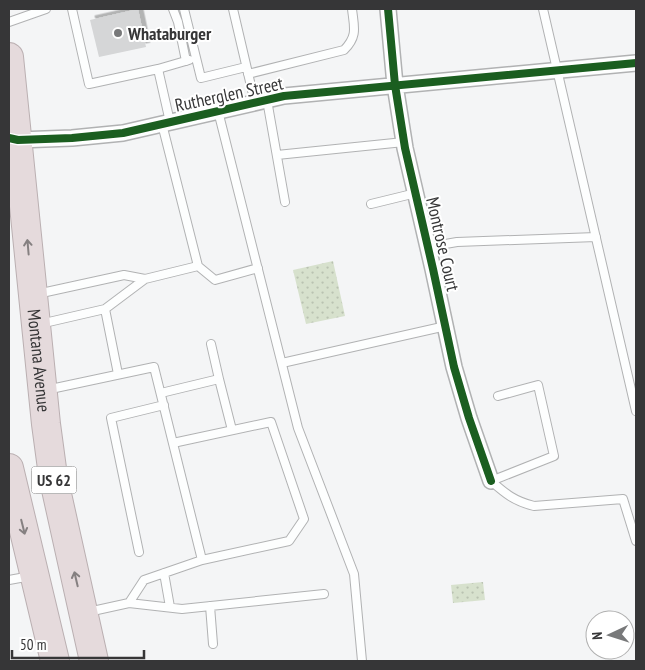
<svg xmlns="http://www.w3.org/2000/svg" width="645" height="670" font-family="'PT Sans Narrow',sans-serif">
  <style>
    .grass { fill: url(#grass-dots) }
    .building { fill: #d5d6d7; filter: url(#shadow) }
    .lines { fill: none; stroke-linecap: round; stroke-linejoin: round }
    .lane-casing { stroke: #b1b2b3; stroke-width: 10 }
    .street-casing { stroke: #b1b2b3; stroke-width: 18 }
    .highway-casing { stroke: #baafb1; stroke-width: 30 }
    .lane { stroke: #fdfefe; stroke-width: 8 }
    .street { stroke: #fdfefe; stroke-width: 15 }
    .highway { stroke: #e5dadc; stroke-width: 28 }
    .cycleway-casing { stroke: #fff; stroke-width: 11 }
    .cycleway { stroke: #1b5e20; stroke-width: 8 }
    .oneway { stroke: #858081 }
    .poi-dot { fill: #78797a; stroke: #fff; stroke-width: 2 }
    .labels { text-anchor: middle; dominant-baseline: central; stroke-width: 4; stroke-linejoin: round; paint-order: stroke }
    .shield { fill: #fff; stroke: #727273; stroke-width: 1 }
    .shield-label { font-size: 16px; font-weight: bold; fill: #363637 }
    .poi-label { font-size: 18px; font-weight: bold; fill: #363637; stroke: #fff; text-anchor: start }
    .street-label { font-size: 18px; fill: #363637; stroke: #fff }
  </style>
  <defs>
    <pattern id="grass-dots" width="8" height="8" patternUnits="userSpaceOnUse" patternTransform="scale(1.25)"><rect width="8" height="8" fill="#d7e1cd"/><path d="M2 2h.1M6 6h.1" fill="none" stroke="#b9c2b1" stroke-width="1.8" stroke-linecap="round"/></pattern>
    <filter id="shadow"><feDropShadow dx="4.5" dy="-4.5" stdDeviation="0" flood-color="#0004"/></filter>
  </defs>
  <rect width="100%" height="100%" fill="#f4f5f6"/>
  <!-- grass -->
  <path class="grass" d="M333,261L345,316L306,324L293,270Z
    M483,582L485,600L453,603L451,585Z"/>
  <!-- building -->
  <path class="building" d="M138,9L146,47L99,57L90,20Z"/>
  <g class="lines">
    <defs>
      <path id="lane" d="M72,9L89,84L158,69L170,122
        M173,9L178,22L186,61
        M184,9L201,78L246,67
        M233,9L255,103
        M543,9L636,411
        M9,22L46,9
        M158,69L189,60
        M248,74L344,50C358,36 354,27 352,9
        M267,100L285,202
        M218,111L298,428L354,574L362,661
        M277,155L404,142
        M371,204L416,193
        M428,247L457,242L596,237
        M198,266L215,280L258,268
        M37,294L124,275L145,279L198,266L162,124
        M105,309L118,374
        M40,324L105,309L145,279
        M211,344L219,379
        M282,363L446,326
        M46,390L154,367L202,560L144,580L129,603
        M161,393L219,379L232,430
        M498,396L538,385L554,456L491,481C506,494 514,501 534,506L623,499L636,541
        M173,443L271,422L304,519L289,541L202,560
        M139,552L111,418L164,405
        M164,573L170,607
        M9,580L31,576
        M210,606L213,644
        M88,612L129,603L182,609L324,594"/>
      <path id="street" d="M388,9L395,85L405,148L433,269L454,367L469,418L491,481
        M11,139L18,140L72,138L123,133L284,96L636,63"/>
      <g id="highway">
        <path id="s1" d="M9,57L46,424L53,476L94,661"/>
        <path d="M9,468L55,661"/>
      </g>
    </defs>
    <!-- lane casing -->
    <use href="#lane" class="lane-casing"/>
    <!-- street casing -->
    <use href="#street" class="street-casing"/>
    <!-- highway casing -->
    <use href="#highway" class="highway-casing"/>
    <!-- lane -->
    <use href="#lane" class="lane"/>
    <!-- street -->
    <use href="#street" class="street"/>
    <!-- highway -->
    <use href="#highway" class="highway"/>
    <defs>
      <path id="cycleway" d="M388,9L395,85L405,148L433,269L454,367L469,418L491,481
        M9,138L18,140L72,138L123,133L284,96L636,63"/>
    </defs>
    <!-- cycleway casing -->
    <use href="#cycleway" class="cycleway-casing"/>
    <!-- cycleway -->
    <use href="#cycleway" class="cycleway"/>
  </g>
  <!-- one-way arrows -->
  <defs><path id="oneway-shaft" d="M-6 0H5M1.5-3L5.5 0L1.5 3" fill="none" stroke-width="1.6" stroke-linecap="round" stroke-linejoin="round" transform="scale(1.25)"/></defs>
  <g class="oneway">
    <use href="#oneway-shaft" transform="translate(28 247) rotate(-95)"/>
    <use href="#oneway-shaft" transform="translate(23 527) rotate(76)"/>
    <use href="#oneway-shaft" transform="translate(76 579) rotate(-103)"/>
  </g>
  <!-- markers -->
  <circle class="poi-dot" cx="118" cy="33" r="5"/>
  <g class="labels">
    <!-- shield labels -->
    <rect class="shield" x="31.5" y="466.5" width="45" height="27" rx="4"/>
    <g class="shield-label">
      <text x="54" y="480">US 62</text>
    </g>
    <!-- poi labels -->
    <g class="poi-label">
      <text x="128" y="33">Whataburger</text>
    </g>
    <!-- street labels -->
    <g class="street-label">
      <text transform="translate(229 94) rotate(-12)">Rutherglen Street</text>
      <text transform="translate(443 244) rotate(77)">Montrose Court</text>
      <text stroke="none"><textPath href="#s1" startOffset="305">Montana Avenue</textPath></text>
    </g>
  </g>
  <!-- border -->
  <rect width="645" height="670" fill="none" stroke="#363637" stroke-width="20"/>
  <!-- north arrow -->
  <g transform="translate(610 635) rotate(266)"><circle r="24" fill="#ffffff" stroke="#afafaf"/>
  <path d="M0-4L9 19L0 12L-9 19Z" fill="#78797a"/>
  <text y="-8" font-size="14" font-weight="bold" text-anchor="middle" fill="#363637">N</text>
  </g>
  <!-- scale -->
  <path d="M12 650v8h132v-8" fill="none" stroke="#363637" stroke-width="2.5"/>
  <text x="20" y="650" font-size="15" fill="#363637" stroke="#ffffff" stroke-width="4" paint-order="stroke">50 m</text>
</svg>
